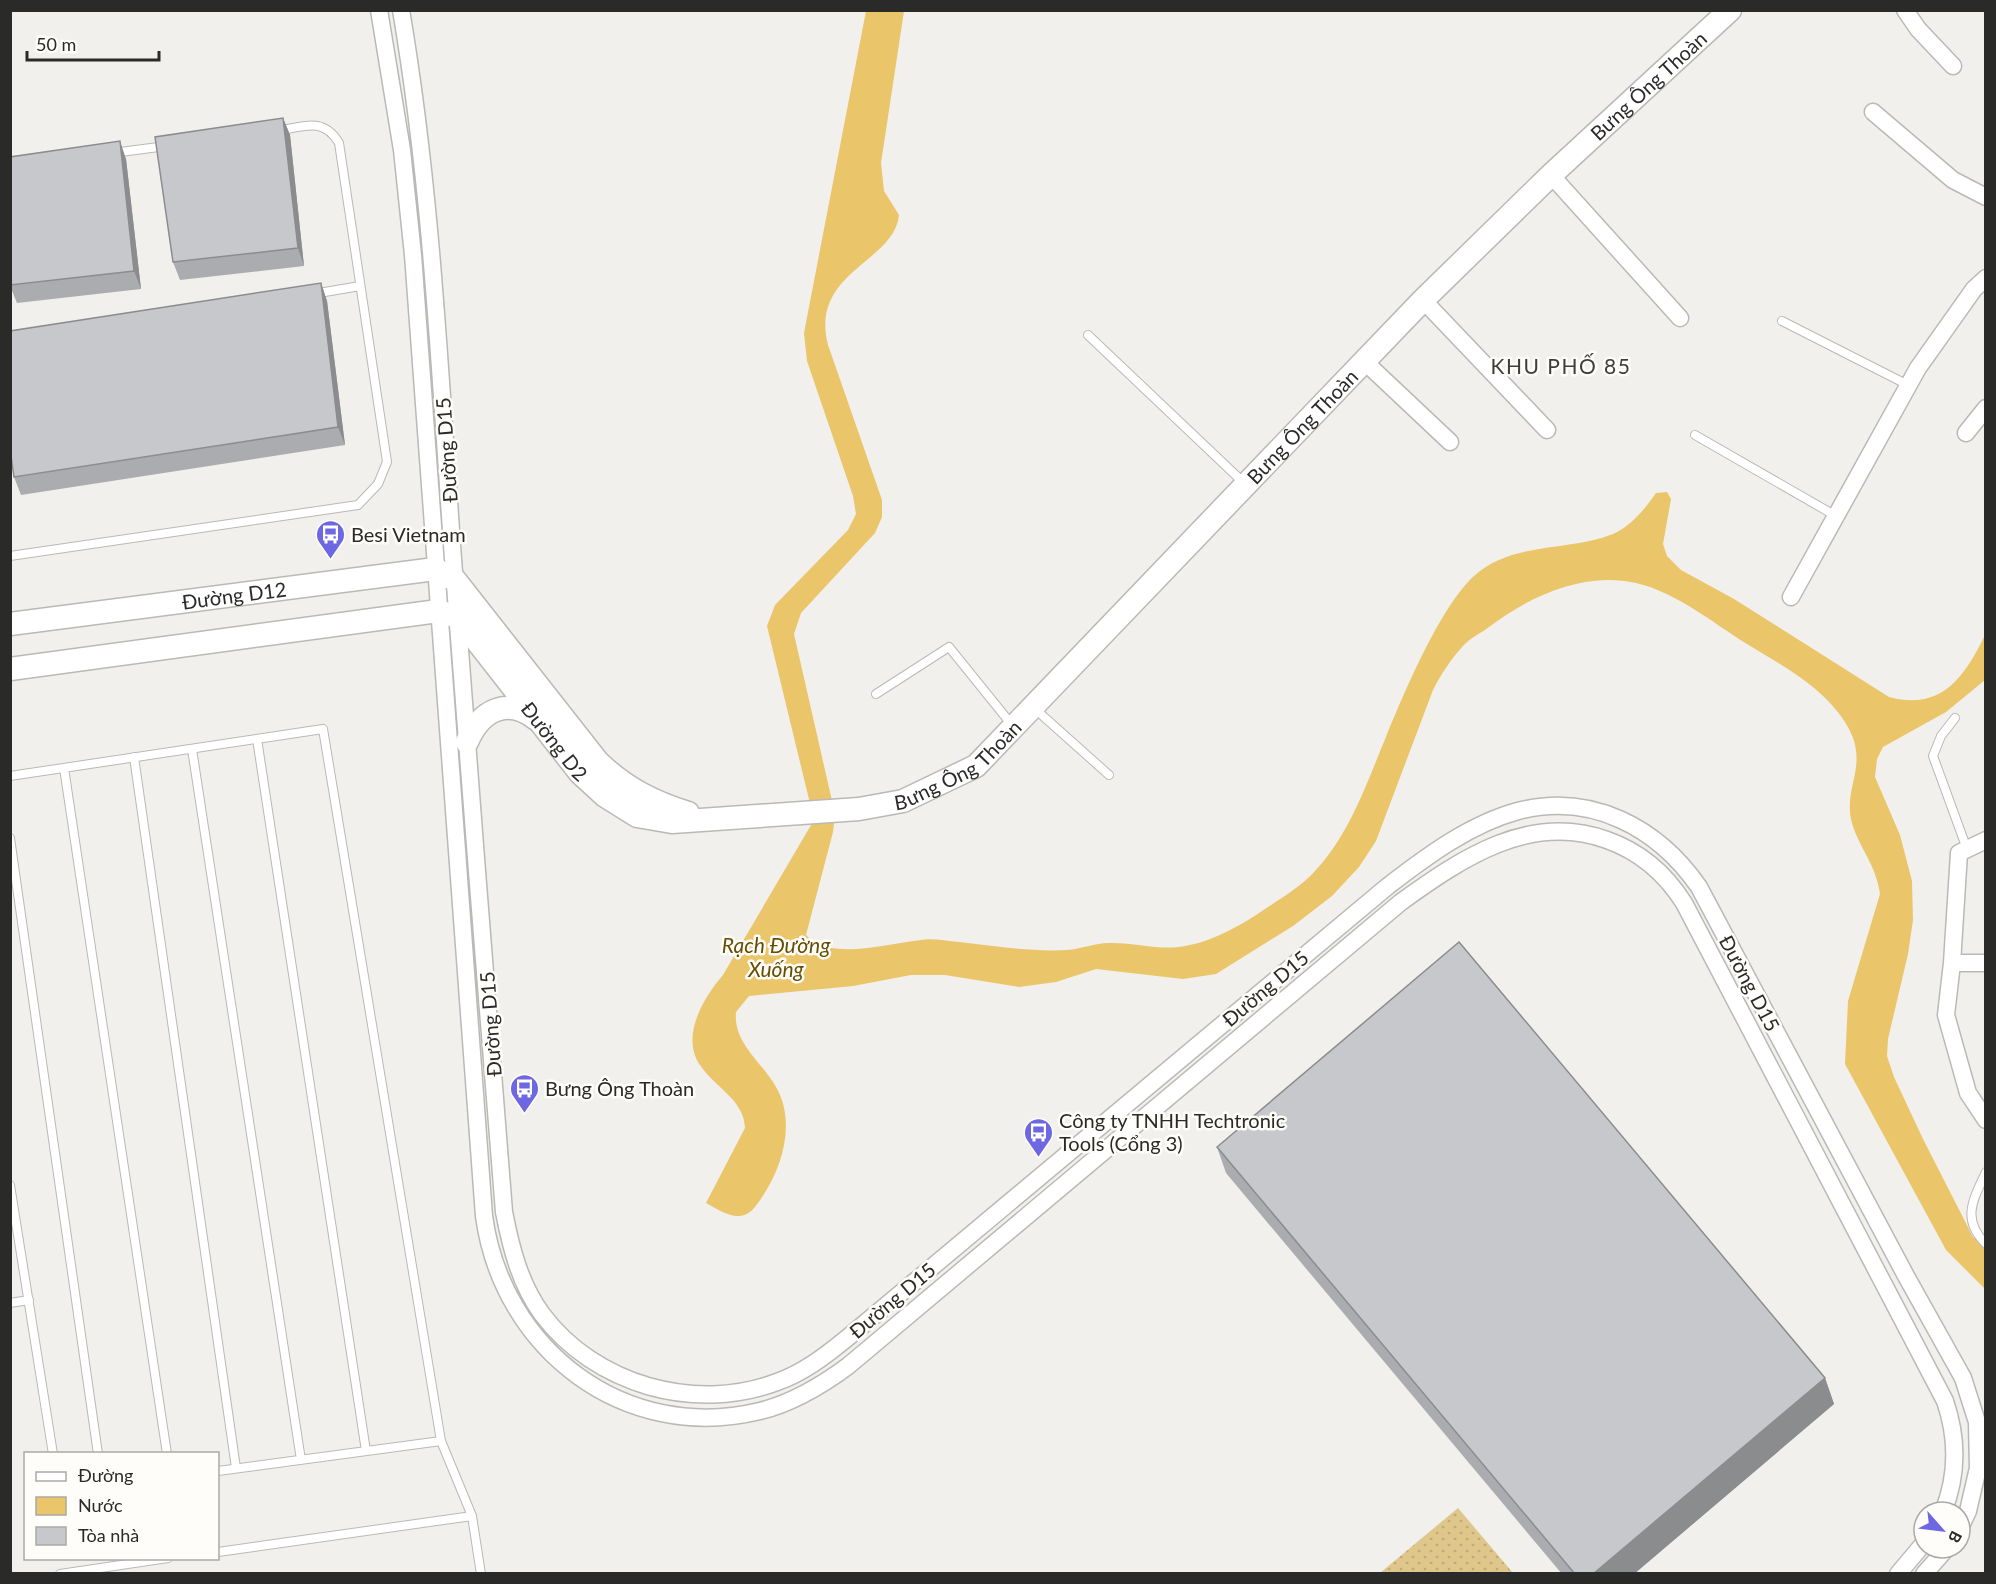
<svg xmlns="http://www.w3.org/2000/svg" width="1996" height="1584" font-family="Lato,sans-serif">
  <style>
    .grass { fill: url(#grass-dots) }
    .water { fill: #eac569 }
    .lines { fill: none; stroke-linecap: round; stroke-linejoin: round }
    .lane-casing { stroke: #bab9b5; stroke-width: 10 }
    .street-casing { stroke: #bab9b5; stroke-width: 19 }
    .secondary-casing { stroke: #bab9b5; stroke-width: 25 }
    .lane { stroke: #fff; stroke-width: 8 }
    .street { stroke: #fff; stroke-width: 16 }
    .secondary { stroke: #fff; stroke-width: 22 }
    .wall { fill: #abacaf }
    .shaded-wall { fill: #8b8c8e }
    .building { fill: #c7c8cb; stroke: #8b8c8e; stroke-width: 1.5 }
    .labels { text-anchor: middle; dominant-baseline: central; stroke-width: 5; stroke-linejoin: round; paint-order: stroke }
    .street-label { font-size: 20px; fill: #2a2a29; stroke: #fffdfa }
    .poi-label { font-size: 20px; fill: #2a2a29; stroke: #fffdfa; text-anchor: start }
    .neighbourhood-label { font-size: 21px; letter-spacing: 1.5px; fill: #403e3c; stroke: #fffdfa }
    .water-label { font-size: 21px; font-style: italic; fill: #664e00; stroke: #fffdfa }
  </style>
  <defs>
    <pattern id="grass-dots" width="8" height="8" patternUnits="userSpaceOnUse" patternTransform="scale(1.5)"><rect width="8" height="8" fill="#dfc68b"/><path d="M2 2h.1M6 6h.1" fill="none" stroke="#c0aa78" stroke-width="1.8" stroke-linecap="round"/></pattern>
  </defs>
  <rect width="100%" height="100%" fill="#f1f0ec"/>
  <!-- grass -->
  <path class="grass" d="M1458,1508L1513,1573H1380Z"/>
  <!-- water -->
  <path class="water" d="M866,11H904L881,163L884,191L899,215C895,262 809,272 828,345L882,500V517L875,533L801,613L794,634L835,814L833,832L806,935C830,962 889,943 921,940C933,938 946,941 959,942C995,946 1030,952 1067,950C1081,949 1095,943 1109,943C1134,942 1161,951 1185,946C1210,942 1238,927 1259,913C1278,900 1300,888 1315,871C1350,834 1367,782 1386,737C1404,693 1440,607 1474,576C1512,541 1569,552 1613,534C1631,526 1645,509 1656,493L1667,492L1671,499L1663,544L1667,556L1681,570L1734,599L1889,697C1941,711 1964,678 1985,635V680L1946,712L1883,747L1877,759L1875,777L1900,835L1912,881L1913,920L1908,954L1888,1039L1887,1056L1894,1077L1923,1139L1973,1237L1985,1245V1289L1946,1250L1845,1064L1848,1001L1880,894C1876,863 1857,846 1851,819C1844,784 1871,763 1845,722C1822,686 1783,666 1747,644C1713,623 1676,592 1636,583C1584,571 1530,596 1489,627C1481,633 1470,638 1463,646C1451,659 1441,674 1433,690L1376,841L1359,867L1332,896L1293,926L1216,974L1183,979L1096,969L1056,982L1019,987L945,975H911L853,986L749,996L736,1012C733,1043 762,1062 776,1087C798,1125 780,1175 755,1207C740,1225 723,1212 706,1203L745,1128C744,1099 714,1087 700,1065C680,1036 704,997 723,975L814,820L767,626L775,605L848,530L856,514L853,496L807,361L804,333Z"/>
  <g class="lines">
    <defs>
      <path id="lane" d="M113,153L166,146
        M313,294L360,286
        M1782,321L1908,385
        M1088,335L1244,483
        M1695,435L1836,516
        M10,556L358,505L378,484L387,462L339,143C323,116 303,127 277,131
        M876,694L949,647L1012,725
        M1034,708L1109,775
        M1955,718L1941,736L1933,756L1967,849
        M257,739L366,1451
        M192,749L301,1460
        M134,757L236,1468
        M64,768L167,1454
        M10,776L323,729L441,1441L472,1516L481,1574
        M10,838L98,1454
        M1986,1172C1973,1200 1961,1219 1986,1244
        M10,1185L53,1454
        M10,1303L29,1300
        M218,1471L441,1441
        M218,1552L472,1516
        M60,1574L168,1558"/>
      <path id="street" d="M379,10L402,150L413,255L484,1216C502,1349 624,1444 760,1411C793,1403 821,1386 848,1366L1401,902C1462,858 1530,812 1607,840C1641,852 1665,873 1684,903L1945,1401C1958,1439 1958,1475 1943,1512
        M401,10C432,192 440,376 453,559C469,777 487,994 504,1212C511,1248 520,1284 542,1314C595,1385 695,1413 777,1382C803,1373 825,1356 846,1339L1388,886C1427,856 1470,824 1518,811C1592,792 1658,828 1699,887L1906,1276L1963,1378L1977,1422L1978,1468L1968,1511L1960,1528
        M1905,10L1918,29L1953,66
        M1873,112L1953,180L1986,197
        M1551,175L1680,318
        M1423,300L1547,430
        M1364,361L1450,442
        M1966,433L1986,408
        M1791,597L1918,368L1974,289L1986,278
        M1986,840L1959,853L1952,963H1986
        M1952,963L1946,1015L1968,1093L1986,1120
        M1898,1574L1924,1543
        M1924,1574L1947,1548"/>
      <g id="secondary">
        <path id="s1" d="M10,624L435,569L455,580L598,762C625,788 653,802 688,813"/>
        <path id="s2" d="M10,669L438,611L458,617L580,773L605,796L637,816L672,822L859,809L903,801L976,766L1423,300L1551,175L1730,10"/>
        <path d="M467,742C480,711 507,696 536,719"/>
      </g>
    </defs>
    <!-- lane casing -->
    <use href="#lane" class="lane-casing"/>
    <!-- street casing -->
    <use href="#street" class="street-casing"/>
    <!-- secondary casing -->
    <use href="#secondary" class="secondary-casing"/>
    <!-- lane -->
    <use href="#lane" class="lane"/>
    <!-- street -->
    <use href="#street" class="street"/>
    <!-- secondary -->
    <use href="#secondary" class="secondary"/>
  </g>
  <!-- wall -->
  <path class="wall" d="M283,118L290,135L304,266L180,280L173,262Z
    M10,157L126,159L141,289L17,303L10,286Z
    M321,283L327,301L345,445L21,495L14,477Z
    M1217,1147L1825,1378L1834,1404L1634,1574H1562L1226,1173Z"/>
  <!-- shaded-wall -->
  <path class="shaded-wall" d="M283,118L290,135L304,266L298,248Z
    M120,141L126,159L141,289L134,271Z
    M321,283L327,301L345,445L338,427Z
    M1825,1378L1834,1404L1634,1574H1593Z"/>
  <!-- building -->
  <path class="building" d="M283,118L298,248L173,262L155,137Z
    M120,141L134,271L10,285V157Z
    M321,283L338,427L14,477L10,449V331Z
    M1459,942L1825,1378L1593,1574H1575L1217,1147Z"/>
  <!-- icons -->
  <defs>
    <symbol id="bus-pin" viewBox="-11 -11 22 30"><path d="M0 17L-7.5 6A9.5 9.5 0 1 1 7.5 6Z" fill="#6d67e1" stroke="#fffdfa"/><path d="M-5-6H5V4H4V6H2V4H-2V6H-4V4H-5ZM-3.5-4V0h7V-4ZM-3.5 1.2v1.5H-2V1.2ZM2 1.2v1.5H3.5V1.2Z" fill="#fff"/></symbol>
  </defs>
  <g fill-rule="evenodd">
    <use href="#bus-pin" x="314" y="518" width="33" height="45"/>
    <use href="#bus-pin" x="508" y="1072" width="33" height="45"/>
    <use href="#bus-pin" x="1022" y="1116" width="33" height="45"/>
  </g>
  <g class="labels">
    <!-- street labels -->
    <g class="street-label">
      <text stroke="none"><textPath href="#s2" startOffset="2028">Bưng Ông Thoàn</textPath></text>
      <text stroke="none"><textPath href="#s2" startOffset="1542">Bưng Ông Thoàn</textPath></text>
      <text transform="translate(446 450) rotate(-94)">Đường D15</text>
      <text stroke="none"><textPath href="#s1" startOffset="226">Đường D12</textPath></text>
      <text stroke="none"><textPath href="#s2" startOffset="610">Đường D2</textPath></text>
      <text stroke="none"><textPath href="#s2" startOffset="1056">Bưng Ông Thoàn</textPath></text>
      <text transform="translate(1750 983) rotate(62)">Đường D15</text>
      <text transform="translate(1265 988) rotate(-40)">Đường D15</text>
      <text transform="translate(490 1024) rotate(-94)">Đường D15</text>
      <text transform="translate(892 1300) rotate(-40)">Đường D15</text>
    </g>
    <!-- poi labels -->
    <g class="poi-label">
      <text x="351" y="534">Besi Vietnam</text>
      <text x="545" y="1088">Bưng Ông Thoàn</text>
      <text x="1059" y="1120">Công ty TNHH Techtronic<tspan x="1059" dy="23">Tools (Cổng 3)</tspan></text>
    </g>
    <!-- neighbourhood labels -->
    <g class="neighbourhood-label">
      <text x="1561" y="365">KHU PHỐ 85</text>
    </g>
    <!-- water labels -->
    <g class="water-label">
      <text x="776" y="944">Rạch Đường<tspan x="776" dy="24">Xuống</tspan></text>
    </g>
  </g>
  <!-- border -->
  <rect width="1996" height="1584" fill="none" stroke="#2a2a29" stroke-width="24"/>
  <!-- legend -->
  <rect x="24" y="1452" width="195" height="108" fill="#fffdfa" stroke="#aaa9a6" stroke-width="1.5"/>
  <rect x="36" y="1472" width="30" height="9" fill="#ffffff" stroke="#aaa9a6" stroke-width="1.5"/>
  <text x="78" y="1482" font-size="18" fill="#2a2a29">Đường</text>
  <rect x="36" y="1497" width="30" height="18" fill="#eac569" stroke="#aaa9a6" stroke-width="1.5"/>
  <text x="78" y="1512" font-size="18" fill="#2a2a29">Nước</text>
  <rect x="36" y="1527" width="30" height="18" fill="#c7c8cb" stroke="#aaa9a6" stroke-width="1.5"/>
  <text x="78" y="1542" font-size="18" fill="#2a2a29">Tòa nhà</text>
  <!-- north arrow -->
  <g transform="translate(1942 1530) rotate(118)"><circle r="28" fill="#fffdfa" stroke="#aaa9a6" stroke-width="1.5"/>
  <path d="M0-4.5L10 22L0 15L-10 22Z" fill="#6d67e1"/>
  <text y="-9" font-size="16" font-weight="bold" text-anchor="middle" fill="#2a2a29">B</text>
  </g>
  <!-- scale -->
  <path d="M27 51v9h132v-9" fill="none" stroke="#2a2a29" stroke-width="3"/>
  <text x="36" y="51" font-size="18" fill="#2a2a29" stroke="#fffdfa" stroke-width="4.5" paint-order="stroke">50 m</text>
</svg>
